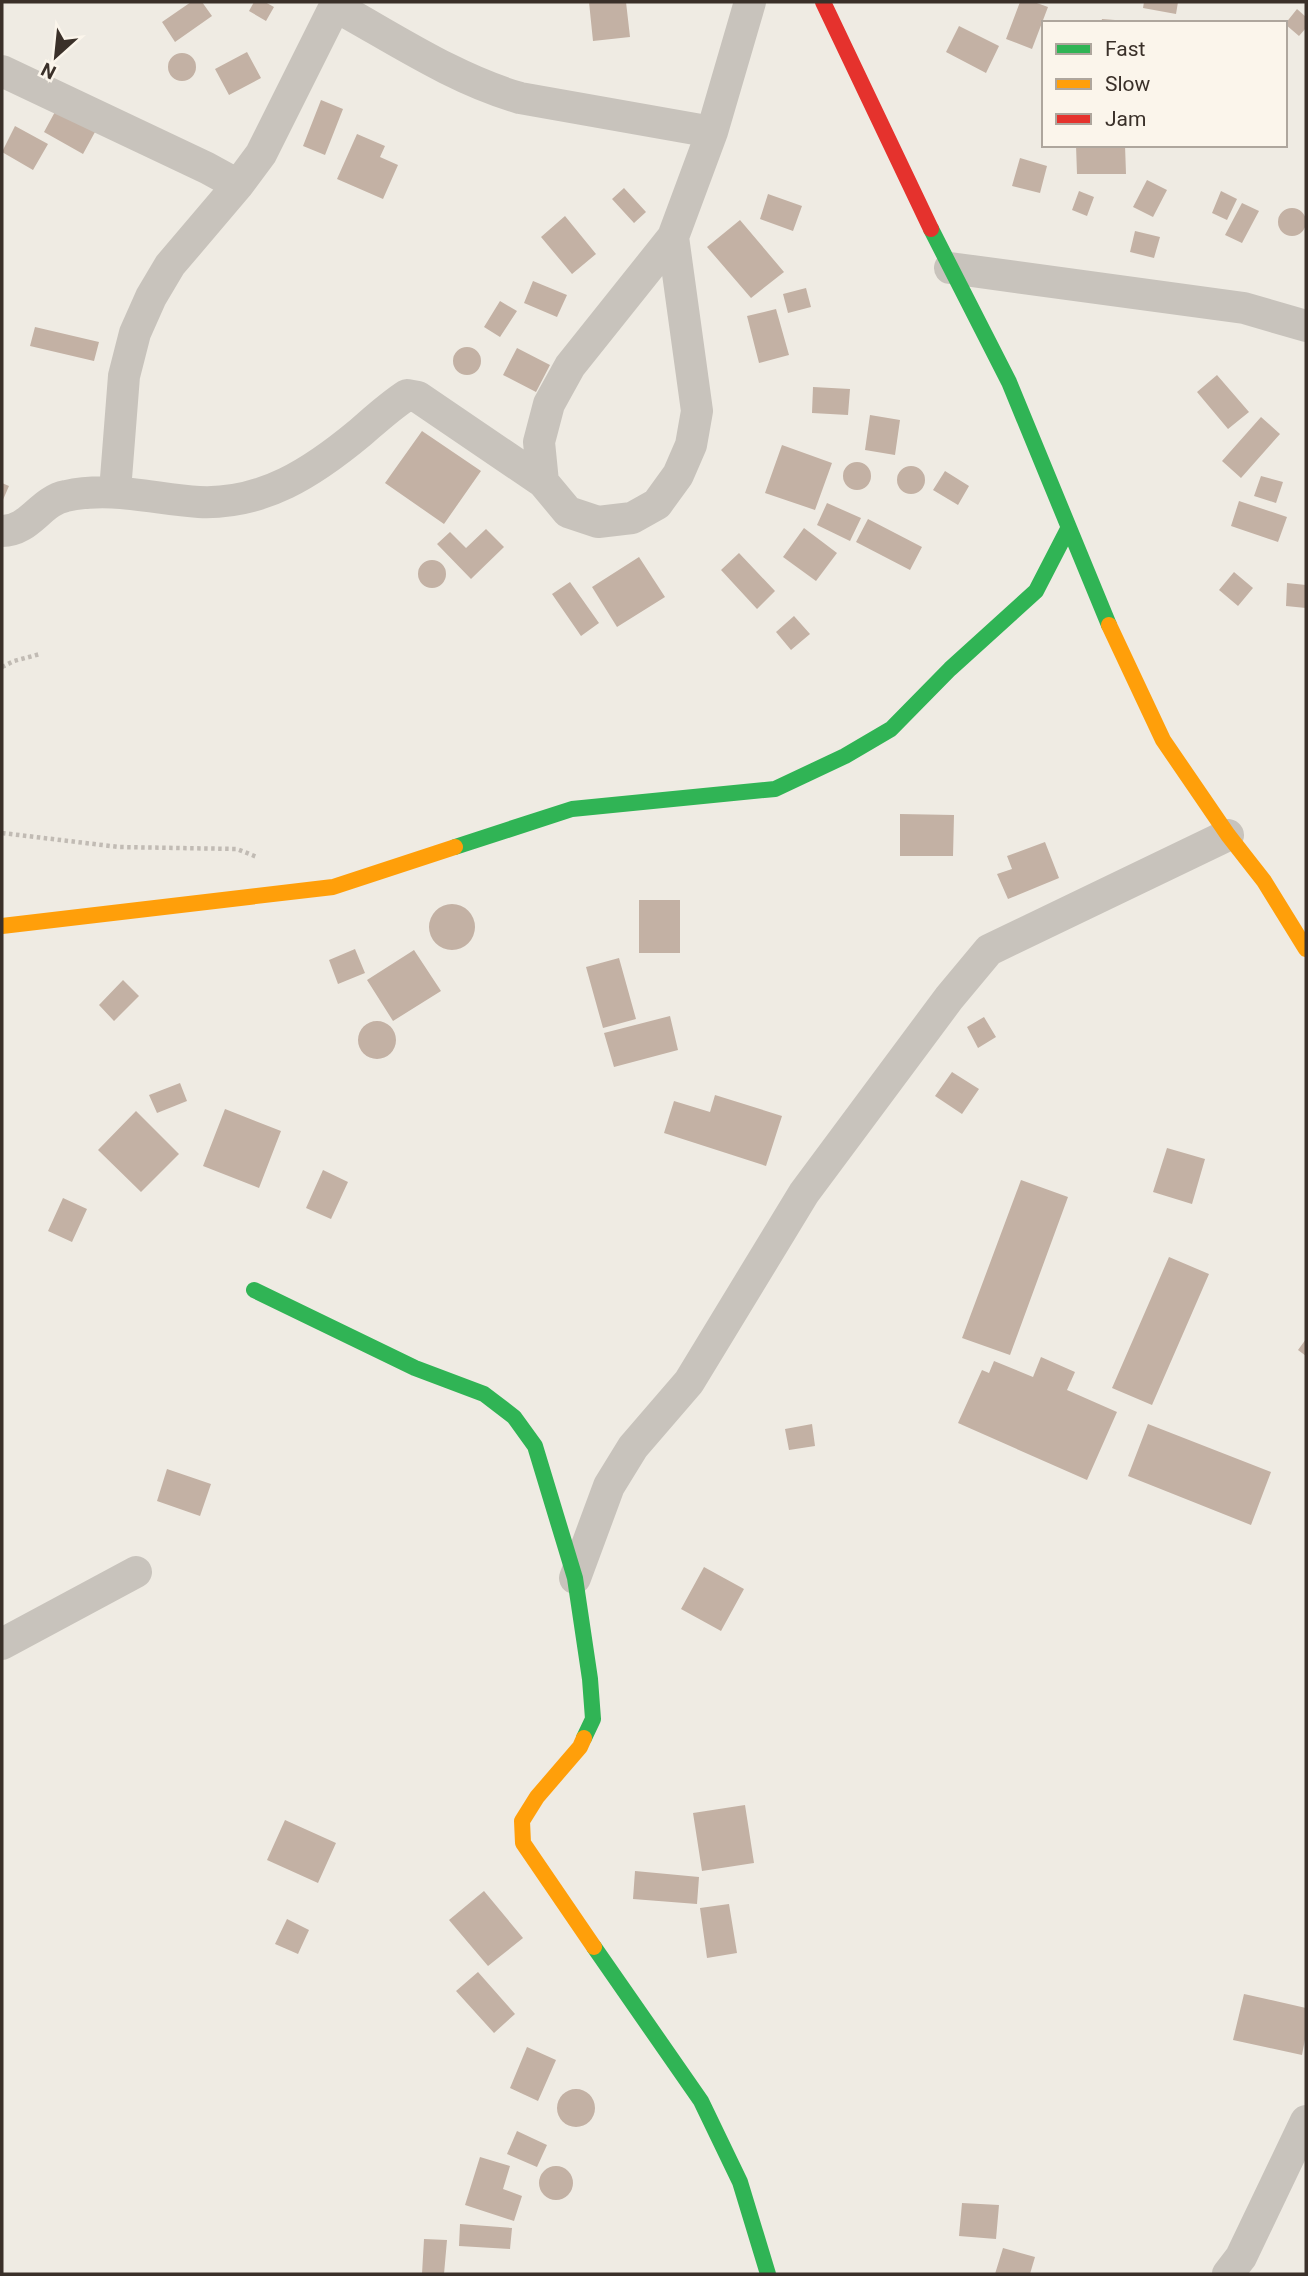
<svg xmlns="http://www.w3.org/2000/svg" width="1308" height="2276" font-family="Roboto,sans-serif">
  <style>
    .building { fill: #c3b1a4 }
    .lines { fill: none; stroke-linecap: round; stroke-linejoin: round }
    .path { stroke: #c1bbb4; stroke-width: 4.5; stroke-dasharray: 3.5 3.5; stroke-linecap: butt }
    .street { stroke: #c8c3bc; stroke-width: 32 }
    .fast { stroke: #30b455; stroke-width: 16 }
    .slow { stroke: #ff9f0a; stroke-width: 16 }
    .jam { stroke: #e5322d; stroke-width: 16 }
  </style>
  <rect width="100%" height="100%" fill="#efebe3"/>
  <!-- building -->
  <path class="building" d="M191,2H202L212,16L175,42L162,22Z
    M254,2H265L274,7L266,21L249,11Z
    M589,2H626L630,37L593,41Z
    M1020,2H1034L1048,7L1032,49L1006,39Z
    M1144,2H1178L1176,14L1143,8Z
    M1297,9L1306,17V28L1299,36L1285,24Z
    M1102,19L1128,21V23H1101Z
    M959,26L999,46L986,73L946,52Z
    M247,52L261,78L229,95L215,69Z
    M168 67a14 14 0 1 1 28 0a14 14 0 1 1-28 0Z
    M321,100L343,109L325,155L303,146Z
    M56,110L95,132L83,154L44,132Z
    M15,126L48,144L33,170L2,152Z
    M357,134L385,146L380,157L398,165L383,199L337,179Z
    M1076,145H1125L1126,174H1077Z
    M1020,158L1047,166L1040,193L1012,186Z
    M1147,180L1167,190L1153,217L1133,207Z
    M624,188L646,212L634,223L612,199Z
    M1079,191L1094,197L1087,216L1072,210Z
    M1221,191L1237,199L1227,220L1212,213Z
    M768,194L802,206L793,231L760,219Z
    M1242,203L1259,211L1242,243L1225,235Z
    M1278 222a14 14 0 1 1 28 0a14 14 0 1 1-28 0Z
    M565,216L596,254L572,274L541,237Z
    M740,220L784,272L751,298L707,247Z
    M1135,231L1160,237L1154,258L1130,252Z
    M533,281L567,295L557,317L524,303Z
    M806,288L811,307L788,313L783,294Z
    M500,301L517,311L500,337L484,327Z
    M776,309L789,355L759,363L747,316Z
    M35,327L99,342L94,361L30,346Z
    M453 361a14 14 0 1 1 28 0a14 14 0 1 1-28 0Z
    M517,348L550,365L536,392L503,375Z
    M1217,375L1249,412L1228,429L1197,392Z
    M813,387L850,389L848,415L812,413Z
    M870,415L900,420L895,455L865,450Z
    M1261,417L1280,434L1241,478L1222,461Z
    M422,431L481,471L444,524L385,483Z
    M782,445L832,463L815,510L765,493Z
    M843 476a14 14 0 1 1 28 0a14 14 0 1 1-28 0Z
    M897 480a14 14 0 1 1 28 0a14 14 0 1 1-28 0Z
    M945,471L969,486L958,505L933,490Z
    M1261,476L1283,482L1276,503L1254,496Z
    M2,483L9,486L2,502Z
    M1239,501L1287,517L1278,542L1231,526Z
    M827,503L861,518L850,541L817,525Z
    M868,519L922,547L910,570L856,542Z
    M804,528L837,553L816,581L783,557Z
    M486,529L504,547L471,579L437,544L450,532L466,548Z
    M739,553L775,591L757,609L721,570Z
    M639,557L665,597L617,627L592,587Z
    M418 574a14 14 0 1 1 28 0a14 14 0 1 1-28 0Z
    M1234,572L1253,588L1238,606L1219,590Z
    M570,582L599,623L581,636L552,594Z
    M1287,583L1306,585V608L1286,606Z
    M794,616L810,634L791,650L776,632Z
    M900,814L954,815L953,856H900Z
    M1045,842L1059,878L1008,899L997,874L1012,869L1007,856Z
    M639,900H680V953H639Z
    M429 927a23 23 0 1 1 46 0a23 23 0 1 1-46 0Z
    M355,949L365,973L338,984L329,960Z
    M414,950L441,991L393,1021L367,980Z
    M619,958L636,1019L603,1028L586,967Z
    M123,980L139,996L114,1021L99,1005Z
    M670,1016L678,1050L614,1067L604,1033Z
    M984,1017L996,1037L978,1048L967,1027Z
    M358 1040a19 19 0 1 1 38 0a19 19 0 1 1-38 0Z
    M952,1072L979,1089L962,1114L935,1096Z
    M180,1083L187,1101L157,1113L149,1095Z
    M715,1095L782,1116L766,1166L664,1133L674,1101L710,1112Z
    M225,1109L281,1131L259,1188L203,1166Z
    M136,1111L179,1154L141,1192L98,1150Z
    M1167,1148L1205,1159L1192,1204L1153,1192Z
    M323,1170L348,1182L331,1219L306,1208Z
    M1021,1180L1068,1197L1010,1355L962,1338Z
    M63,1198L87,1209L72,1242L48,1231Z
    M1169,1257L1209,1274L1152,1405L1112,1388Z
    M1306,1339V1356L1298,1350Z
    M1041,1357L1075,1372L1067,1390L1117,1412L1087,1480L958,1423L982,1370L989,1373L994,1361L1033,1377Z
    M812,1424L815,1446L789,1450L785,1429Z
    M1148,1424L1271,1472L1251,1525L1128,1476Z
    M167,1469L211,1484L200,1516L157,1501Z
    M704,1567L744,1589L721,1631L681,1609Z
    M745,1805L754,1863L702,1871L693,1813Z
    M285,1820L336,1843L318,1883L267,1860Z
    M635,1871L699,1877L697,1904L633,1899Z
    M484,1891L523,1938L488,1966L449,1920Z
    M729,1904L737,1953L707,1958L700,1908Z
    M287,1919L309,1930L298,1954L275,1944Z
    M478,1972L515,2014L494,2033L456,1991Z
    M1244,1994L1306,2008V2034L1302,2055L1233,2040Z
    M527,2047L556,2060L538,2101L510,2088Z
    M557 2108a19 19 0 1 1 38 0a19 19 0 1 1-38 0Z
    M517,2131L547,2145L537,2167L507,2154Z
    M480,2157L510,2166L503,2189L522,2196L514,2221L465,2205Z
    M539 2183a17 17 0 1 1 34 0a17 17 0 1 1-34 0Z
    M962,2203L999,2205L996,2239L959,2236Z
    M460,2224L512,2228L510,2249L459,2246Z
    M424,2239L447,2240L444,2274H422Z
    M1003,2248L1035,2257L1030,2274H995Z"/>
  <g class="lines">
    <!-- path -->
    <path class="path" d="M2,667L14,661L40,654
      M2,833L119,847L237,849L257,857"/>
    <!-- street -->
    <path class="street" d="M335,6C395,39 454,79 520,98L712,132
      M2,71L207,168L238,185
      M950,268L1244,308L1306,326
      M543,482L539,442L549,404L570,366L673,237L712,132L750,2
      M115,491L124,376L135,333L151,297L170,265L238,185L261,154L337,2
      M2,531C30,531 40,501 66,496C111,486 154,499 199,502C263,505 313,472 361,432C376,419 390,406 407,395L418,397L543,482L568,512L598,522L632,518L657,504L678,475L691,445L697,411L673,237
      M575,1578L609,1486L633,1447L689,1382L804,1193L949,998L989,950L1228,835
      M2,1644L136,1572
      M1228,2274L1241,2257L1306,2121"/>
    <!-- fast -->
    <path class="fast" d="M931,229L1009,382L1109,625
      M455,847L572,809L775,789L845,756L891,729L950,669L1036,591L1068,529
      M254,1290L415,1368L484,1394L514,1417L535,1446L575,1578L590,1679L593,1719L584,1738
      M594,1947L701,2101L740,2182L768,2274"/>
    <!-- slow -->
    <path class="slow" d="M1109,625L1163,740L1228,835L1264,881L1306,949
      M2,926L333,887L455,847
      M584,1738L580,1747L537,1797L522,1821L523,1843L594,1947"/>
    <!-- jam -->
    <path class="jam" d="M823,2L931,229"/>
  </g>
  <!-- border -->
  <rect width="1308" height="2276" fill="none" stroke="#3a3029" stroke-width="7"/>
  <!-- legend -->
  <rect x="1042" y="21" width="245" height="126" fill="#fbf5eb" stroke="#aea69d" stroke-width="2"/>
  <rect x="1056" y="44" width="35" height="10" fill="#30b455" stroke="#aea69d" stroke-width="2"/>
  <text x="1105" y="56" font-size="21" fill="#3a3029">Fast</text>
  <rect x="1056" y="79" width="35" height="10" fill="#ff9f0a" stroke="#aea69d" stroke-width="2"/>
  <text x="1105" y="91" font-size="21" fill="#3a3029">Slow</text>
  <rect x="1056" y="114" width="35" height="10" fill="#e5322d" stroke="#aea69d" stroke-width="2"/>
  <text x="1105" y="126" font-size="21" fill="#3a3029">Jam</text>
  <!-- north arrow -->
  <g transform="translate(56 56) rotate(207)" stroke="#fbf5eb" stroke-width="5" paint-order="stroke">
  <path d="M0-5L12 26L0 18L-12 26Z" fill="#3a3029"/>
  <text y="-10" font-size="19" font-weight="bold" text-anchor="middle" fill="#3a3029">N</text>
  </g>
</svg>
